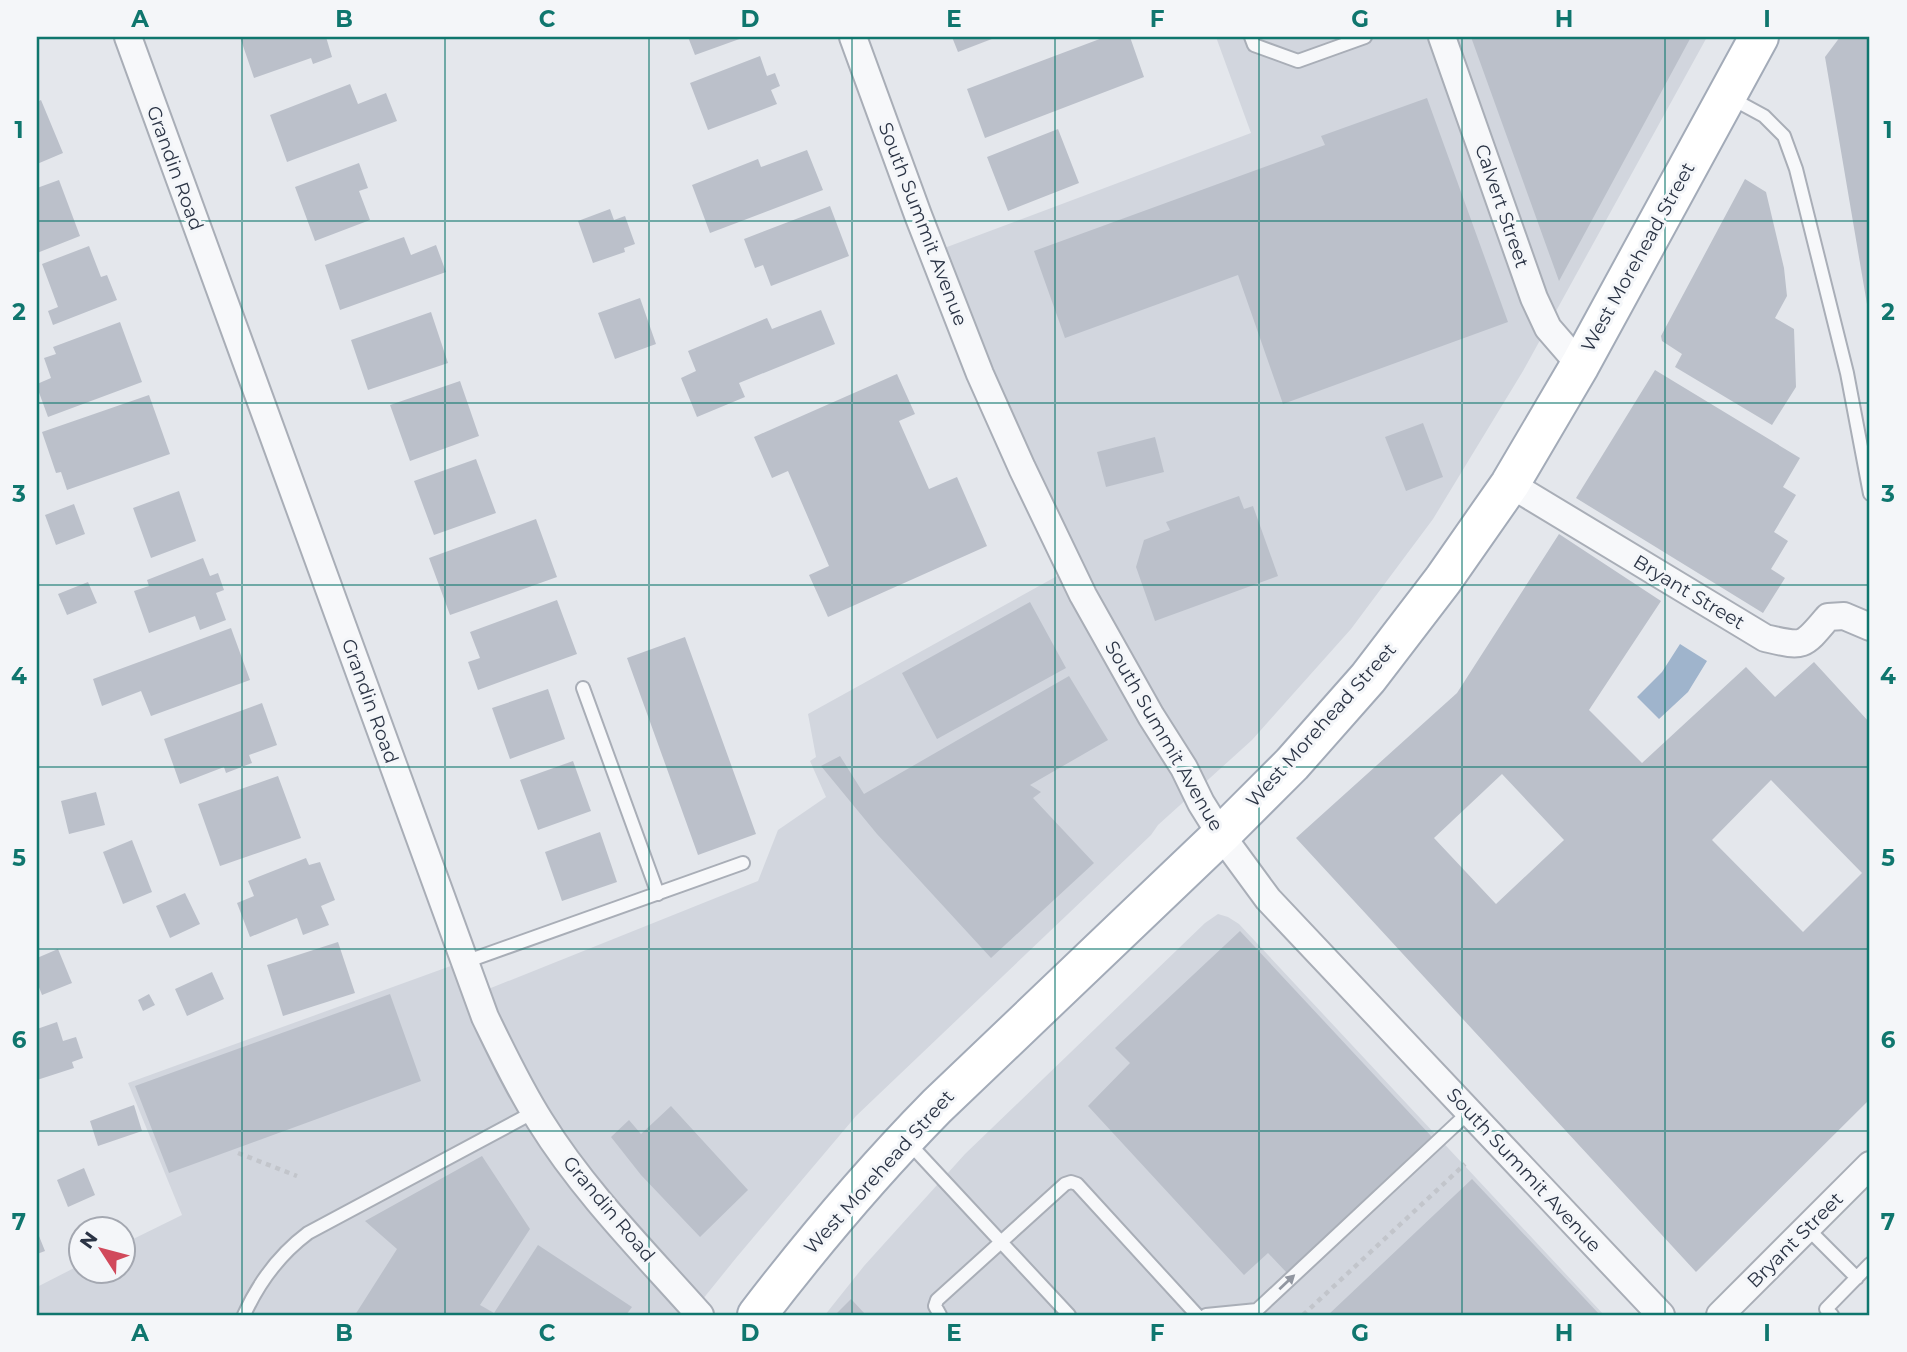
<svg xmlns="http://www.w3.org/2000/svg" width="1907" height="1352" font-family="Montserrat,sans-serif">
  <style>
    .built { fill: #d2d6de }
    .water { fill: #9fb4cc }
    .building { fill: #bbc0ca; fill-rule: evenodd }
    .lines { fill: none; stroke-linecap: round; stroke-linejoin: round }
    .lane-casing { stroke: #a9aeb7; stroke-width: 16 }
    .street-casing { stroke: #a9aeb7; stroke-width: 30 }
    .primary-casing { stroke: #a3abb8; stroke-width: 42 }
    .path { stroke: #c2c5cb; stroke-width: 4.5; stroke-dasharray: 5 5; stroke-linecap: butt }
    .lane { stroke: #f7f8fa; stroke-width: 12 }
    .street { stroke: #f7f8fa; stroke-width: 26 }
    .primary { stroke: #fff; stroke-width: 38 }
    .oneway { fill: #9196a0 }
    .grid { fill: none; stroke: #0f766e; stroke-width: 2; stroke-opacity: 0.55 }
    .labels { text-anchor: middle; dominant-baseline: central; stroke-width: 6; stroke-linejoin: round; paint-order: stroke }
    .street-label { font-size: 19px; fill: #2b3445; stroke: #f4f6f9 }
    .neatline { fill: none; stroke: #0f766e; stroke-width: 2.5 }
    .grid-label { font-size: 23px; text-anchor: middle; font-weight: bold; fill: #0f766e }
  </style>
  <rect width="100%" height="100%" fill="#e4e7ec"/>
  <!-- built -->
  <path class="built" d="M1216,37H1707L1523,371L1433,519L1351,629L1252,740L1158,825L1151,835L856,1116L736,1258L690,1315H37V1287L80,1265V1272H122L123,1244L182,1215L128,1083L459,963L471,996L758,881L778,830L826,797L810,761L816,757L808,714L1077,565L939,250L1251,133Z
    M1218,914L1228,917L1239,924L1604,1315H825L864,1266L965,1154L1205,923Z"/>
  <!-- water -->
  <path class="water" d="M1680,644L1707,661L1688,692L1659,719L1637,697L1662,672Z"/>
  <!-- building -->
  <path class="building" d="M240,37H326L332,57L313,64L311,58L254,78Z
    M688,37H745L695,55Z
    M952,37H997L958,52Z
    M1105,37H1130L1144,77L985,138L967,89Z
    M1471,37H1691L1559,281Z
    M1840,37H1870V316H1869L1825,57Z
    M760,56L767,76L775,73L780,86L771,90L777,104L708,130L690,83Z
    M350,84L358,104L386,93L397,121L287,162L270,115Z
    M1427,98L1508,322L1283,404L1238,275L1065,338L1034,251L1325,145L1321,136Z
    M41,100L63,153L37,164V102Z
    M1058,129L1079,183L1008,211L987,157Z
    M807,150L823,190L710,233L692,185L758,159L761,167Z
    M359,163L368,188L359,191L370,220L315,241L295,187Z
    M1745,179L1766,192L1784,268L1787,296L1775,318L1794,329L1796,387L1772,425L1675,367L1682,354L1662,341L1661,336Z
    M59,180L80,236L37,253V188Z
    M830,206L849,256L771,286L763,265L755,268L744,239Z
    M610,209L614,220L625,216L635,244L624,248L625,252L593,263L578,221Z
    M404,237L411,255L436,245L446,272L340,310L325,265Z
    M89,246L101,277L107,275L117,300L53,325L48,311L58,307L42,264Z
    M640,298L656,344L615,359L598,313Z
    M821,310L835,344L739,383L745,397L697,417L681,378L696,371L688,351L767,318L772,329Z
    M431,312L448,363L368,390L351,340Z
    M120,322L142,382L48,417L37,387V384L51,378L44,358L56,354L53,347Z
    M1655,370L1800,458L1783,487L1796,495L1774,532L1788,541L1771,569L1785,578L1763,613L1576,498Z
    M897,374L915,414L899,421L929,489L957,477L987,546L828,617L809,575L829,566L788,471L772,478L754,437Z
    M460,381L479,436L410,461L390,405Z
    M149,395L170,454L67,490L61,472L56,473L42,432Z
    M1423,423L1443,477L1406,491L1385,437Z
    M1155,437L1164,472L1106,487L1097,452Z
    M476,459L496,513L434,535L414,481Z
    M179,491L196,541L151,558L133,508Z
    M1239,496L1244,509L1253,506L1278,576L1155,621L1136,567L1144,540L1170,530L1166,522Z
    M74,504L85,534L56,545L45,515Z
    M536,519L557,577L450,615L429,558Z
    M1559,534L1661,601L1589,710L1642,763L1746,667L1775,697L1814,662L1870,723V1099L1696,1272L1296,838L1457,693ZM1502,774L1564,840L1496,904L1434,838ZM1771,780L1862,873L1803,932L1712,840Z
    M203,558L210,576L218,573L224,590L216,593L226,620L200,630L195,616L149,633L134,591L149,586L147,580Z
    M88,582L97,603L67,615L58,594Z
    M557,600L577,654L478,690L468,662L480,658L470,632Z
    M1030,602L1066,668L937,739L902,673Z
    M231,628L250,680L151,716L141,691L102,706L93,679Z
    M685,637L756,834L698,855L627,658Z
    M1069,676L1108,740L1030,785L1041,792L1033,798L1094,863L991,958L877,834L821,766L840,756L864,794Z
    M548,689L565,739L510,759L492,708Z
    M262,703L277,745L249,755L252,763L226,773L224,767L180,784L164,739Z
    M573,761L591,811L538,830L520,780Z
    M278,776L301,838L220,866L198,804Z
    M96,792L105,825L69,834L61,801Z
    M600,832L617,882L562,901L545,852Z
    M132,840L152,892L123,904L103,852Z
    M306,858L309,865L320,862L335,900L321,906L329,925L303,935L297,918L250,937L237,903L254,896L248,881Z
    M185,893L200,924L170,938L156,906Z
    M1240,931L1432,1137L1287,1273L1268,1253L1244,1275L1088,1106L1130,1063L1115,1048Z
    M338,942L355,993L283,1016L267,965Z
    M58,949L72,983L42,995L37,982V958Z
    M212,972L224,999L187,1016L175,989Z
    M149,994L155,1005L143,1011L138,1000Z
    M390,994L421,1081L169,1173L135,1086Z
    M57,1022L63,1041L76,1037L83,1058L72,1062L74,1068L37,1080V1029Z
    M134,1105L142,1131L98,1146L90,1121Z
    M671,1106L748,1190L700,1237L641,1175L611,1137L629,1120L641,1134Z
    M482,1156L530,1229L480,1305L494,1313L538,1245L632,1307L626,1315H355L397,1249L365,1221Z
    M84,1168L95,1195L68,1207L57,1180Z
    M1472,1179L1600,1315H1328Z
    M37,1231L45,1251L37,1254Z
    M851,1299L866,1315H835Z"/>
  <g class="lines">
    <defs>
      <path id="lane" d="M1251,37L1254,45L1298,61L1365,37
        M1729,97L1764,116L1784,136L1796,169L1847,373L1870,494
        M583,688L658,894
        M465,962L743,863
        M907,1141L1069,1315
        M1807,1228L1857,1278
        M244,1315C258,1284 280,1254 308,1233L534,1112
        M940,1315L935,1306L937,1300L1065,1184L1071,1182L1077,1184L1197,1315
        M1206,1315L1257,1310L1469,1112
        M1832,1315L1826,1309L1870,1264"/>
      <path id="street" d="M128,37L485,1017C502,1052 519,1088 540,1121C584,1192 645,1253 700,1315
        M853,37L918,215L980,374L1022,468L1083,595L1151,716L1184,768L1201,803L1221,835L1268,899L1661,1315
        M1442,37L1534,298L1548,328L1580,365
        M1510,484L1765,638C1804,647 1802,648 1828,617L1844,616L1870,627
        M1720,1315L1870,1165"/>
      <path id="primary" d="M757,1315C813,1242 872,1172 937,1106L1221,835L1292,764L1368,678L1443,580L1510,484L1580,365L1759,37"/>
    </defs>
    <!-- lane casing -->
    <use href="#lane" class="lane-casing"/>
    <!-- street casing -->
    <use href="#street" class="street-casing"/>
    <!-- primary casing -->
    <use href="#primary" class="primary-casing"/>
    <!-- path -->
    <path class="path" d="M238,1153L297,1176
      M1303,1315L1465,1164"/>
    <!-- lane -->
    <use href="#lane" class="lane"/>
    <!-- street -->
    <use href="#street" class="street"/>
    <!-- primary -->
    <use href="#primary" class="primary"/>
  </g>
  <!-- one-way arrows -->
  <defs><path id="oneway-solid" d="M-6-.8H1V-3.2L6.5 0L1 3.2V.8H-6Z" transform="scale(1.75)"/></defs>
  <use class="oneway" href="#oneway-solid" transform="translate(1287 1282) rotate(-43)"/>
  <!-- grid -->
  <path class="grid" d="M242,37V1315M445,37V1315M649,37V1315M852,37V1315M1055,37V1315M1259,37V1315M1462,37V1315M1665,37V1315M37,221H1870M37,403H1870M37,585H1870M37,767H1870M37,949H1870M37,1131H1870"/>
  <g class="labels">
    <!-- street labels -->
    <g class="street-label">
      <text transform="translate(175 168) rotate(70)">Grandin Road</text>
      <text transform="translate(1502 206) rotate(71)">Calvert Street</text>
      <text transform="translate(923 224) rotate(69)">South Summit Avenue</text>
      <text transform="translate(1638 257) rotate(-61)">West Morehead Street</text>
      <text transform="translate(1689 592) rotate(31)">Bryant Street</text>
      <text transform="translate(370 701) rotate(70)">Grandin Road</text>
      <text transform="translate(1321 725) rotate(-48)">West Morehead Street</text>
      <text transform="translate(1164 736) rotate(60)">South Summit Avenue</text>
      <text transform="translate(1524 1170) rotate(47)">South Summit Avenue</text>
      <text transform="translate(879 1172) rotate(-48)">West Morehead Street</text>
      <text transform="translate(609 1209) rotate(50)">Grandin Road</text>
      <text transform="translate(1795 1240) rotate(-45)">Bryant Street</text>
    </g>
  </g>
  <!-- border -->
  <rect width="1907" height="1352" fill="none" stroke="#f4f6f9" stroke-width="77"/>
  <!-- north arrow -->
  <g transform="translate(102 1250) rotate(306)"><circle r="33" fill="#f4f6f9" stroke="#a4a8b1" stroke-width="2"/>
  <path d="M0-5L12 26L0 18L-12 26Z" fill="#d1495b"/>
  <text y="-10" font-size="19" font-weight="bold" text-anchor="middle" fill="#2b3445">N</text>
  </g>
  <rect x="38" y="38" width="1830" height="1276" class="neatline"/>
  <g class="grid-label">
    <text x="140" y="27">A</text>
    <text x="344" y="27">B</text>
    <text x="547" y="27">C</text>
    <text x="750" y="27">D</text>
    <text x="954" y="27">E</text>
    <text x="1157" y="27">F</text>
    <text x="1360" y="27">G</text>
    <text x="1564" y="27">H</text>
    <text x="1767" y="27">I</text>
    <text x="19" y="138">1</text>
    <text x="1888" y="138">1</text>
    <text x="19" y="320">2</text>
    <text x="1888" y="320">2</text>
    <text x="19" y="502">3</text>
    <text x="1888" y="502">3</text>
    <text x="19" y="684">4</text>
    <text x="1888" y="684">4</text>
    <text x="19" y="866">5</text>
    <text x="1888" y="866">5</text>
    <text x="19" y="1048">6</text>
    <text x="1888" y="1048">6</text>
    <text x="19" y="1230">7</text>
    <text x="1888" y="1230">7</text>
    <text x="140" y="1341">A</text>
    <text x="344" y="1341">B</text>
    <text x="547" y="1341">C</text>
    <text x="750" y="1341">D</text>
    <text x="954" y="1341">E</text>
    <text x="1157" y="1341">F</text>
    <text x="1360" y="1341">G</text>
    <text x="1564" y="1341">H</text>
    <text x="1767" y="1341">I</text>
  </g>
</svg>
